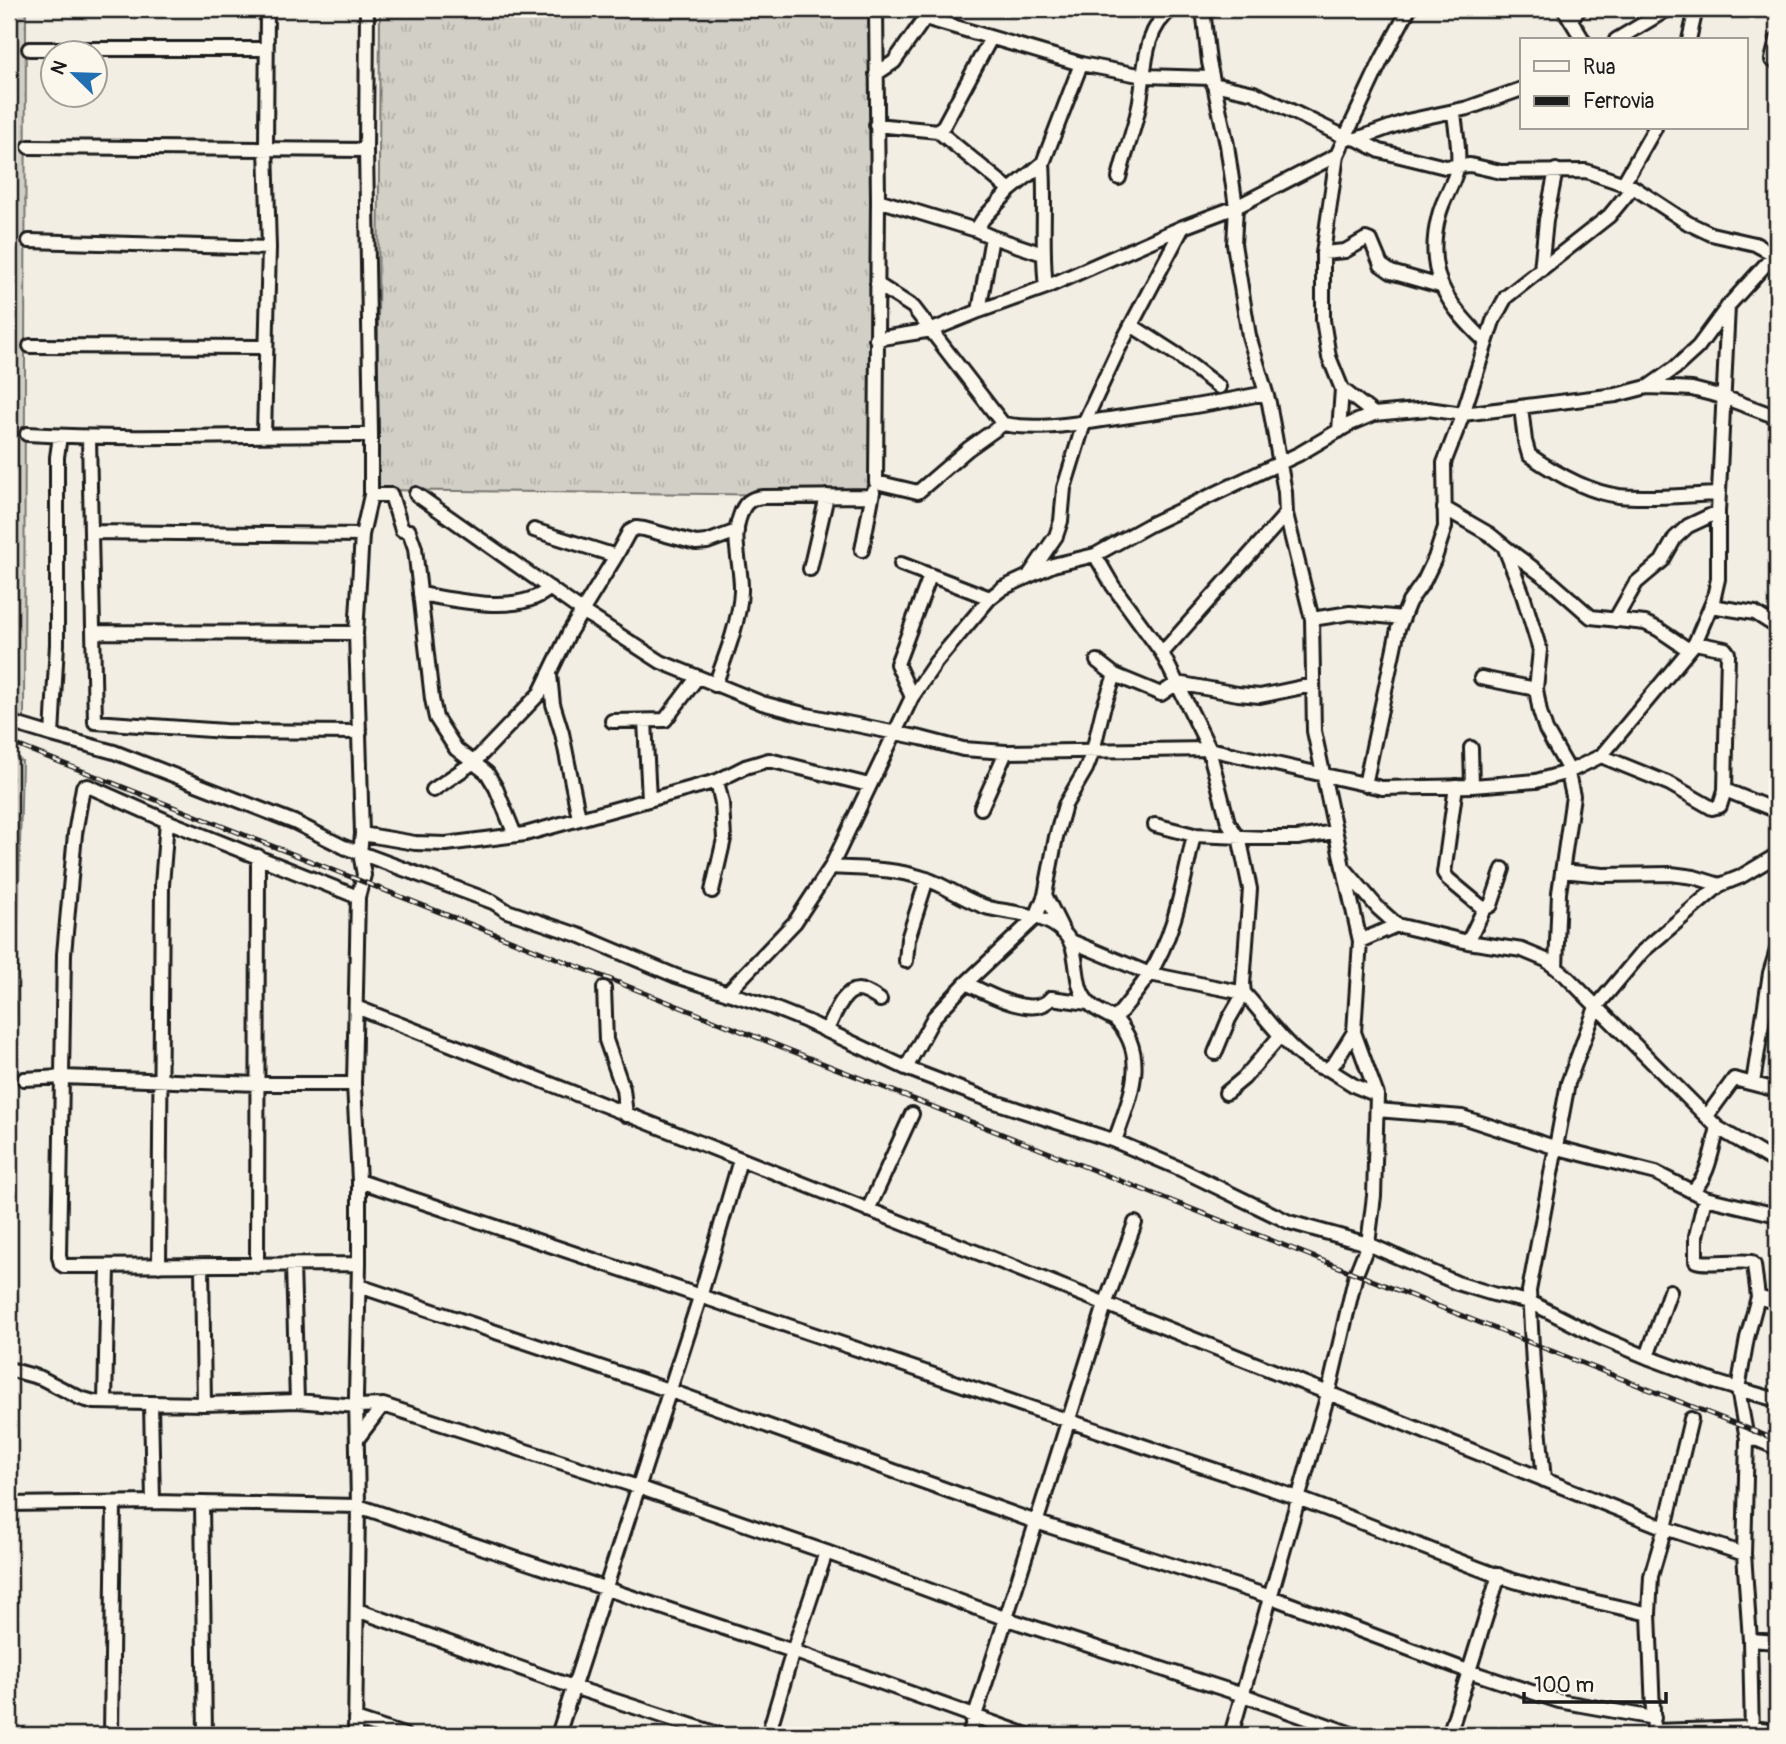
<svg xmlns="http://www.w3.org/2000/svg" width="1786" height="1744" font-family="Pangolin,sans-serif">
  <style>
    .grass { fill: url(#grass-tufts); stroke: #777671; stroke-width: 2 }
    .lines { fill: none; stroke-linecap: round; stroke-linejoin: round }
    .minor-casing { stroke: #1c1c1c; stroke-width: 18 }
    .minor { stroke: #fbf7ec; stroke-width: 12 }
    .rail-casing { stroke: #1c1c1c; stroke-width: 5 }
    .rail { stroke: #fbf7ec; stroke-width: 2.5; stroke-dasharray: 8; stroke-linecap: butt }
  </style>
  <defs>
    <pattern id="grass-tufts" width="24" height="20" patternUnits="userSpaceOnUse" patternTransform="scale(1.75)"><rect width="24" height="20" fill="#d2cfc6"/><path d="M3 7l-1-3M5 7V3M7 7l1-3M15 17l-1-3M17 17v-4M19 17l1-3" fill="none" stroke="#b4b1aa"/></pattern>
  </defs>
  <rect width="100%" height="100%" fill="#f2eee4"/>
  <filter id="ink" filterUnits="userSpaceOnUse"><feTurbulence type="fractalNoise" baseFrequency=".0143" numOctaves="2"/><feDisplacementMap in="SourceGraphic" scale="14" xChannelSelector="R" yChannelSelector="G"/><feConvolveMatrix kernelMatrix="1 2 1 2 8 2 1 2 1" color-interpolation-filters="sRGB"/></filter>
  <g filter="url(#ink)">
    <!-- grass -->
    <path class="grass" d="M9,9H26L24,727L9,721Z
      M380,9H873L872,496L377,490Z
      M9,755L22,761L10,1268H9Z"/>
    <g class="lines">
      <defs>
        <path id="minor" d="M876,9L878,200L876,482L918,492L968,449L1003,424C1040,431 1080,423 1116,418C1167,411 1216,403 1266,393
          M1203,9L1209,62L1227,145L1236,207L1234,244L1249,336L1269,403L1285,492L1286,514L1312,619L1314,731L1343,867L1378,908L1397,925L1468,942L1522,950L1546,960L1565,975L1718,1128L1777,1163
          M1564,9L1583,40
          M1570,19L1580,9
          M1616,40L1668,9
          M1689,40L1696,9
          M29,49H266
          M1772,60L1777,40
          M876,74L894,62L925,18L1081,64L1144,76L1212,78
          M1213,84L1254,93L1345,137L1357,139L1407,121L1468,108L1522,89
          M1454,111C1455,128 1460,148 1458,164C1456,181 1443,198 1439,215C1424,273 1446,304 1486,342
          M876,125L938,131L1010,190
          M938,131L944,125L991,38
          M1357,139L1380,151L1445,167L1470,165L1501,172L1586,171L1633,187L1688,223L1711,234L1755,244L1777,256
          M29,147L366,150
          M1043,163C1046,205 1041,246 1046,287
          M1119,178C1124,156 1132,136 1137,115C1147,79 1139,33 1172,9
          M1623,184L1655,128
          M878,200L976,230
          M992,237L1043,254
          M29,241L269,248
          M1323,253L1345,251L1366,239L1371,241L1381,265L1391,272L1440,286
          M1541,270L1546,220L1556,170
          M877,284L913,307L1003,424
          M1728,306L1718,512V579L1713,601L1695,643L1601,756L1670,784L1712,808L1720,806L1725,790L1777,811
          M979,311L992,237L976,230L983,219L1010,190L1043,163L1081,64
          M1131,325L1176,354L1219,387
          M876,339L932,330L979,311L1046,287L1183,227
          M30,346L266,347
          M1648,387L1675,368L1698,347L1728,306L1777,252
          M1342,389L1374,414
          M1521,407L1525,441L1529,455C1555,473 1587,492 1619,496C1651,499 1686,495 1718,494
          M1339,431L1342,389L1329,357L1323,320V253L1337,155L1381,61L1409,9
          M27,434C141,441 257,434 371,435
          M264,434L269,248L266,147L267,9
          M60,436L57,457V644L52,735L114,752L294,822L344,847L493,902L507,911L581,936L676,976L771,1007L806,1021L906,1068L992,1101L1115,1141L1176,1167L1289,1222L1368,1244L1457,1283L1493,1294L1530,1302L1597,1336L1647,1357L1715,1382L1738,1389L1747,1439L1744,1554L1750,1640L1752,1735
          M89,438L95,722L225,731L360,732
          M416,494L582,611L661,662L762,703L807,715L921,738L963,749L1006,752L1209,749L1382,788L1472,786L1536,781L1568,772L1601,756
          M371,495H391L402,530L409,531L415,548L432,699L436,718L456,749L487,773L496,788L515,835
          M1444,508L1489,534L1504,546L1522,592L1540,650L1536,689L1540,712L1546,730L1566,765L1573,796L1559,893L1556,968
          M534,530L616,556
          M91,532L362,535
          M1505,547L1550,581L1591,617L1645,623L1658,629L1689,650
          M862,550L873,492
          M1095,555L1113,586L1162,653L1208,746L1228,822L1240,841L1250,889L1243,984L1244,993C1265,1015 1297,1065 1328,1069L1336,1061L1354,1032
          M901,564L990,598
          M810,569L827,496
          M1030,574L1056,536L1061,521L1064,488L1084,423L1118,350L1183,227L1236,207L1337,155
          M420,594C458,600 519,616 550,588
          M1711,606L1755,613L1777,627
          M1312,619L1350,613L1403,618
          M1615,620L1636,583L1662,561L1675,538L1688,526L1718,512
          M93,632L356,633
          M1695,643L1725,649L1728,653L1725,790
          M1162,653L1286,514
          M1097,661L1115,675L1161,694L1177,683L1238,694L1260,696L1312,685
          M550,675L553,704L562,733L579,818
          M1481,678L1536,689
          M715,685C725,658 740,620 741,591C742,567 731,539 740,516C744,503 750,498 763,497L872,496
          M912,697L897,664L930,576
          M612,721L665,720L697,678
          M645,721L649,799
          M9,722L52,735
          M1471,748L1472,786
          M1365,785L1398,629L1409,602L1424,581L1435,558L1445,527L1444,463L1463,414L1493,321L1506,297L1609,216L1633,187
          M1456,786L1444,873L1448,879L1484,909
          M433,790L474,762L540,693L570,631L616,556L629,532L636,528L644,529L696,543L707,542L737,531
          M981,808L1006,752
          M1155,825L1194,835L1266,838H1297L1334,832
          M362,834L415,843L446,844L525,834L717,781L745,767L769,760L869,785
          M831,867C863,869 895,868 926,879C947,886 967,902 989,908C1014,914 1045,913 1064,933C1082,951 1071,984 1088,1002C1094,1010 1107,1015 1115,1019
          M1344,869L1360,941
          M1562,871L1603,875L1671,874L1694,877L1720,885L1740,877L1777,855
          M712,891L724,839L722,803L717,781
          M1045,895L1061,927
          M358,897L167,821L88,786L83,787L75,834L64,954L59,1256L61,1264L64,1266L359,1264
          M1071,941L1150,974L1244,993
          M1468,942L1484,909L1491,905L1503,869
          M906,961L908,939L927,879
          M966,983C986,993 1034,1020 1051,998L1088,1003
          M604,988L606,1040L623,1089L626,1115
          M727,993L795,922L831,867L912,697L936,662L990,598L1003,588L1053,565L1095,555L1151,524L1299,454L1350,424L1374,414L1428,409L1463,414L1616,395L1647,387L1674,388L1692,389L1723,397L1777,417
          M356,1007L996,1260L1665,1528L1744,1554
          M826,1031C833,1019 842,990 858,990C865,990 874,996 880,1000
          M1215,1053L1229,1019L1244,993
          M906,1068L934,1017L966,983L1036,917L1045,895L1056,837L1065,805L1086,769L1093,751L1103,709L1115,675
          M1328,1069L1355,1086L1377,1095
          M24,1079L62,1077L259,1084H354
          M1753,1083L1770,973L1777,950
          M1226,1093L1244,1078L1280,1036
          M1377,1110L1462,1117L1554,1147L1656,1173L1705,1198L1777,1215
          M1707,1116L1734,1079L1777,1090
          M1115,1141C1129,1099 1151,1056 1115,1019C1126,1005 1138,991 1148,976C1176,934 1183,882 1194,835
          M359,1181C662,1281 963,1387 1266,1487C1344,1513 1419,1547 1496,1575C1546,1592 1598,1602 1649,1614
          M1692,1191C1709,1178 1712,1147 1718,1128
          M1705,1198L1696,1236V1261C1705,1265 1737,1260 1751,1262L1754,1265L1758,1297L1777,1303
          M868,1210L912,1114
          M293,1265L297,1401
          M159,1266L162,885L167,821
          M202,1266L204,1404
          M257,1266L258,856
          M359,1286L668,1390L1036,1522L1271,1597L1468,1671L1559,1701L1654,1718
          M1758,1297L1747,1338L1738,1389L1777,1400
          M1647,1357L1670,1291
          M9,1369L41,1378L80,1398L94,1402L204,1404L297,1401L357,1406L383,1405L638,1487L826,1552L1004,1618L1243,1695L1354,1735
          M105,1402L108,1267
          M151,1403L153,1502
          M358,1438L383,1405
          M1747,1439L1758,1440L1777,1448
          M1544,1480L1533,1364L1529,1291L1568,1083L1596,1007L1643,951L1720,885
          M202,1503L205,1735
          M9,1504L153,1502L358,1506L793,1651L1027,1735
          M357,1610L573,1687L721,1735
          M1750,1640L1777,1642
          M355,1719L404,1735
          M1654,1731L1752,1728L1777,1731
          M111,1735L114,1503
          M355,1735L358,1506L356,1397L359,1264V1181L354,1084L358,897L364,875L360,853L362,834L356,633L362,535L371,495V435L366,150L367,9
          M558,1735L701,1294L740,1160
          M768,1735L793,1651L826,1552
          M969,1735L1105,1305L1135,1223
          M1231,1735L1328,1394L1356,1274L1368,1244L1374,1196L1377,1095L1354,1032L1360,941L1397,925
          M1449,1735L1499,1575
          M1654,1735L1649,1614L1651,1576L1665,1528L1691,1419"/>
      </defs>
      <!-- minor casing -->
      <use href="#minor" class="minor-casing"/>
      <!-- minor -->
      <use href="#minor" class="minor"/>
      <defs>
        <path id="rail" d="M9,742L1777,1440"/>
      </defs>
      <!-- rail casing -->
      <use href="#rail" class="rail-casing"/>
      <!-- rail -->
      <use href="#rail" class="rail"/>
    </g>
  </g>
  <!-- margin -->
  <rect width="1786" height="1744" fill="none" stroke="#fbf7ec" stroke-width="35"/>
  <rect x="18" y="18" width="1751" height="1709" fill="none" stroke="#1c1c1c" stroke-width="2.5" filter="url(#ink)"/>
  <!-- legend -->
  <rect x="1520" y="38" width="228" height="91" fill="#fbf7ec" stroke="#a29f99" stroke-width="2"/>
  <rect x="1534" y="61" width="35" height="10" fill="#fbf7ec" stroke="#a29f99" stroke-width="2"/>
  <text x="1583" y="74" font-size="21" fill="#1c1c1c">Rua</text>
  <rect x="1534" y="96" width="35" height="10" fill="#1c1c1c" stroke="#a29f99" stroke-width="2"/>
  <text x="1583" y="108" font-size="21" fill="#1c1c1c">Ferrovia</text>
  <!-- north arrow -->
  <g transform="translate(74 74) rotate(293)"><circle r="33" fill="#fbf7ec" stroke="#a29f99" stroke-width="2"/>
  <path d="M0-5L12 26L0 18L-12 26Z" fill="#1f6fb2"/>
  <text y="-10" font-size="19" font-weight="bold" text-anchor="middle" fill="#1c1c1c">N</text>
  </g>
  <!-- scale -->
  <path d="M1524 1692v10h142v-10" fill="none" stroke="#1c1c1c" stroke-width="3.5"/>
  <text x="1534" y="1692" font-size="21" fill="#1c1c1c" stroke="#fbf7ec" stroke-width="5" paint-order="stroke">100 m</text>
</svg>
